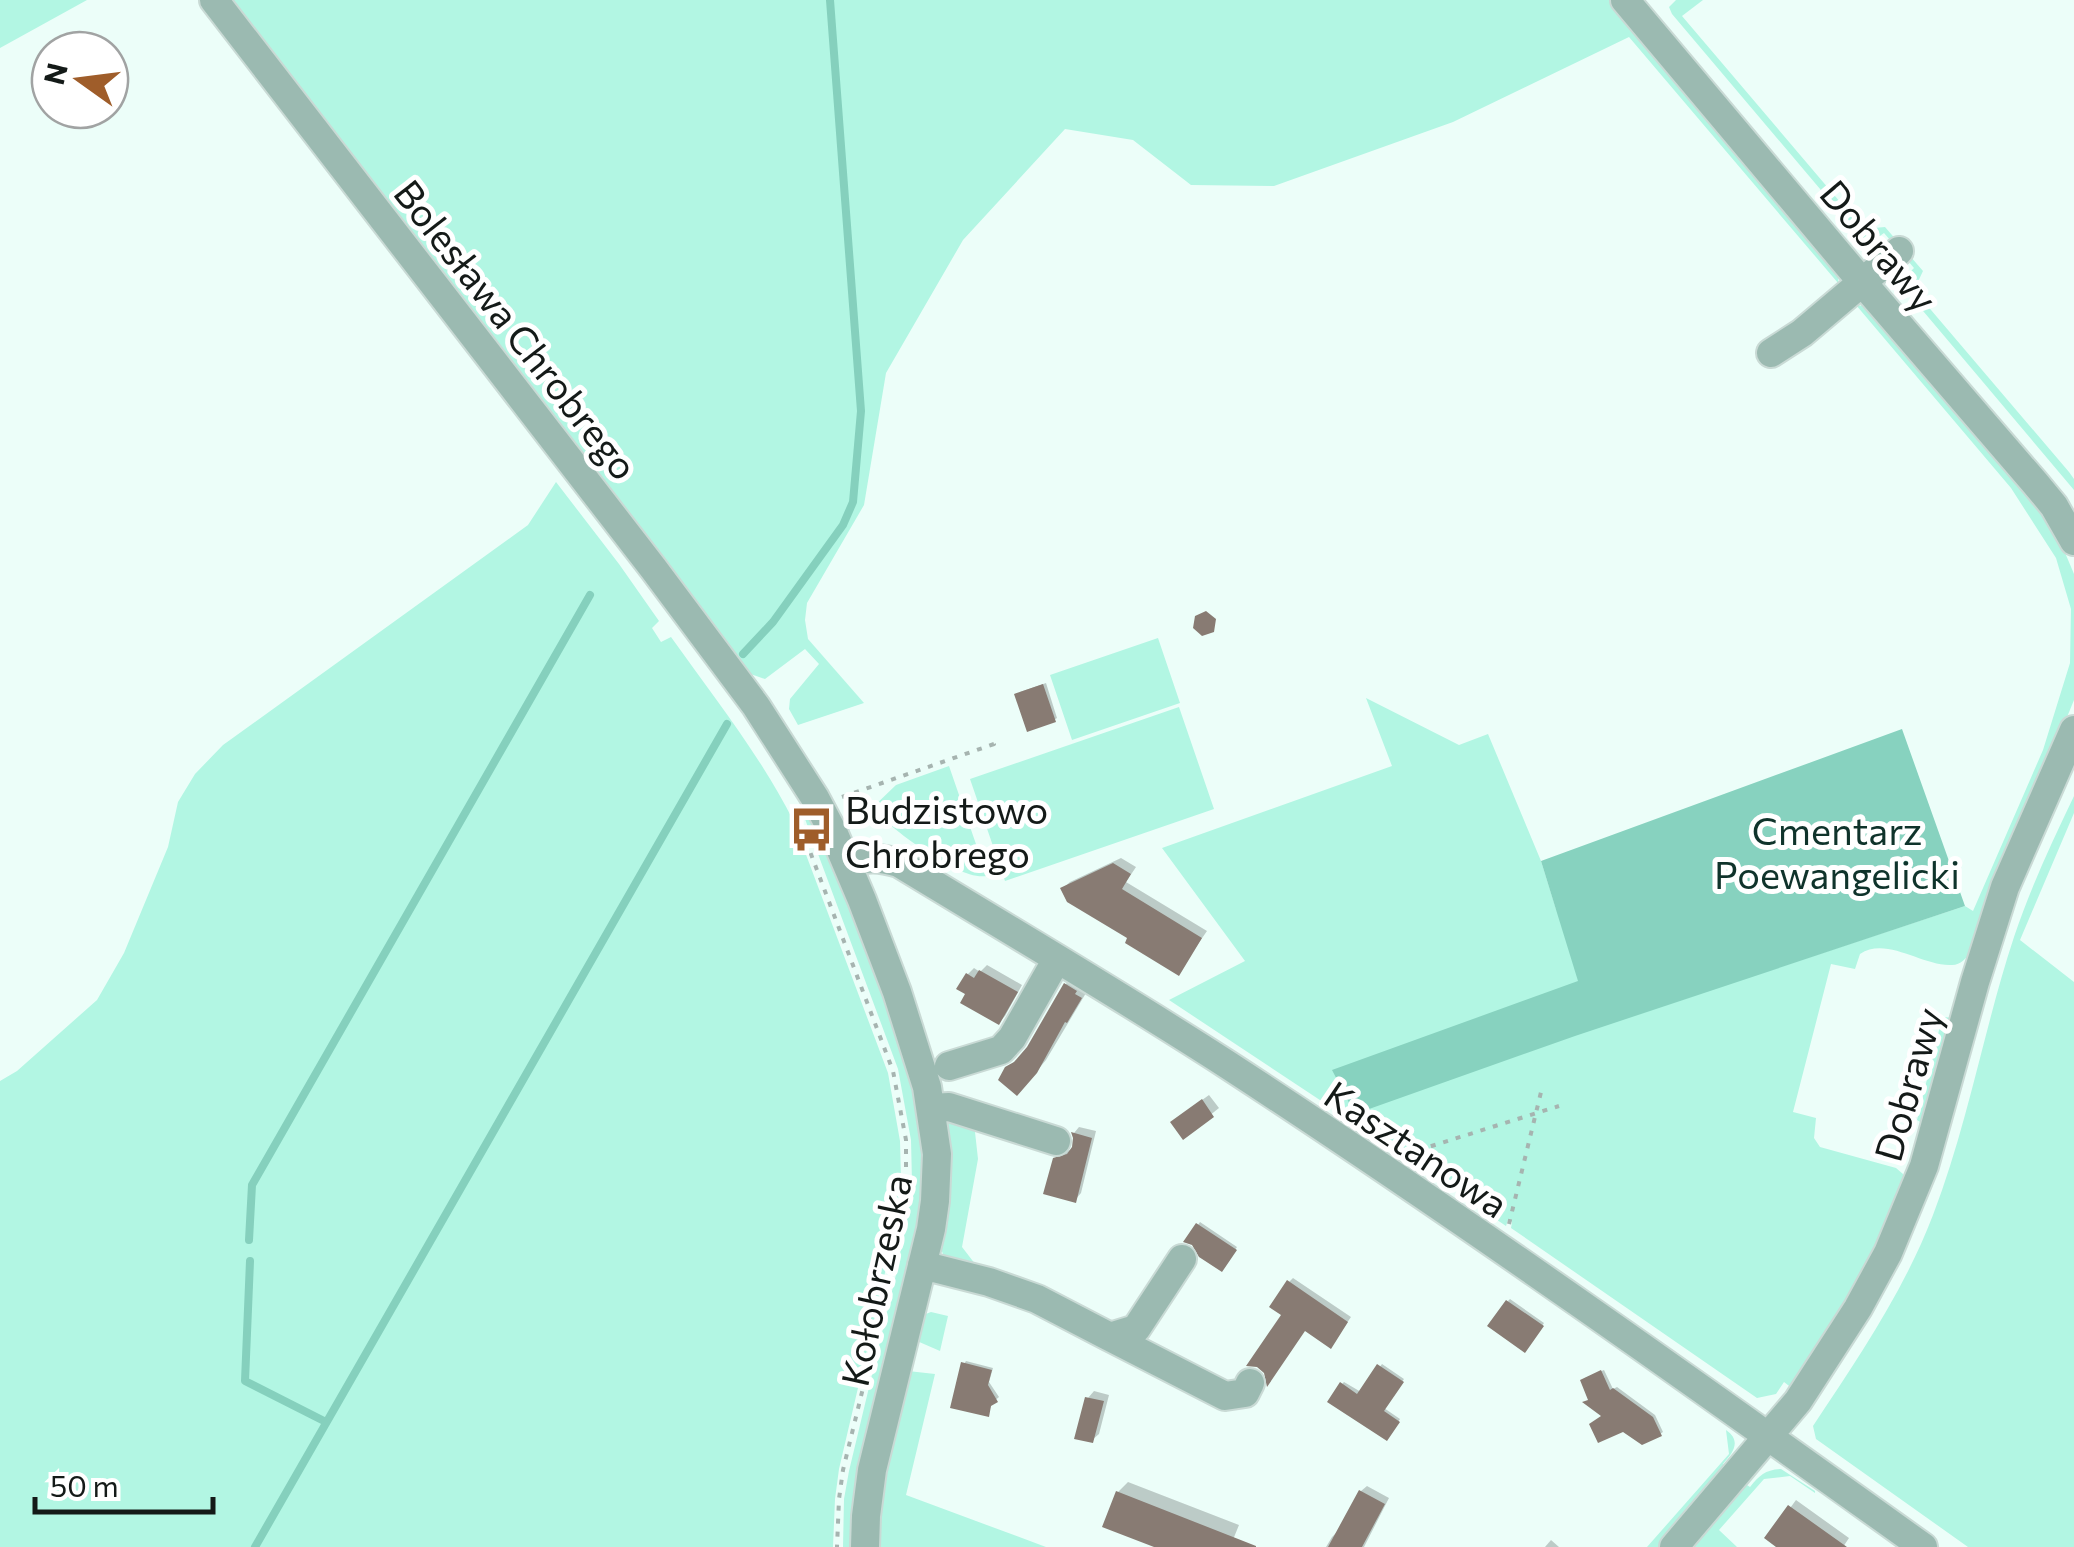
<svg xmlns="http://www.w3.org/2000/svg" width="2074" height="1547" font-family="Commissioner,sans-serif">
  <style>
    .green { fill: #b2f6e3 }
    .forest { fill: #87d2bf }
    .shadow { fill: #0003 }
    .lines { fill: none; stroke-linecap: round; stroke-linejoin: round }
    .stream { stroke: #85d0bd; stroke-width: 8 }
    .building { fill: #887b73 }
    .minor-casing { stroke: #c9dad5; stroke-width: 32 }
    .path { stroke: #a6b4b0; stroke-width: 4; stroke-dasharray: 5 8; stroke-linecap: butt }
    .minor { stroke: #9bbab1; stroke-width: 28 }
    .labels { text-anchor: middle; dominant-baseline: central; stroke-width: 10; stroke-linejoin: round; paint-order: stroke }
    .street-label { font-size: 38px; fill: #141a18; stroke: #fff }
    .poi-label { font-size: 38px; fill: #141a18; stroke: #fff; text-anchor: start }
    .park-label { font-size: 38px; fill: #0f332b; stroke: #fff }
  </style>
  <rect width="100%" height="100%" fill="#ecfef9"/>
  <!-- green -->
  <path class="green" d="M0,0H87L0,48Z
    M228,0H1611L1835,265L1839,276L1838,283L1629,37L1453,122L1274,186L1191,185L1133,140L1065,129L963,240L886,373L864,505L807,603L805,620L808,639L864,703L798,725L789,709L790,699L819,664L805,649L765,679L742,671Z
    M1676,0H1703L1682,16L1863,229L1885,227L1923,271L1914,290L2069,472L2074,479V490L1902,286L1903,279L1914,268L1884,233L1870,243L1864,241L1672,14L1669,7Z
    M1856,305L1866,306L2042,511L2058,536L2074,574V700L1971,952C1966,958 1961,965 1952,965C1923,967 1887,936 1860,954L1855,969L1831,964L1793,1112L1816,1118L1814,1138L1820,1147L1896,1168L1903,1174L1905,1184L1878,1248L1793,1389L1784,1382L1776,1394L1757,1398L1511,1228L1512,1222L1508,1220L1506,1226L1404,1157L1412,1153L1408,1151L1400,1153L1169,1000L1245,961L1162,848L1392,766L1366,698L1459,745L1488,734L1541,861L1556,909L1731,983L1965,906L1973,911L2043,750L2070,663L2071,609L2056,558L2011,488Z
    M556,482L619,564L659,621L652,628L661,642L671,637C713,696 760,755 793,820L888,1073L900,1141L901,1180L887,1264L839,1469L835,1499L833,1547H0V1081L17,1071L97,1000L124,953L168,847L178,802L195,774L223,745L528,525Z
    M1158,638L1180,703L1072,740L1050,675Z
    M1179,707L1214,809L1005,881L970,779Z
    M949,766L987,876C957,881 894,829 871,809L896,785Z
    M2074,796V813L2020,940L2074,982V1547H1968L1816,1439L1813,1426C1858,1358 1904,1291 1933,1215C1968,1124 1984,1028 2014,937C2030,889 2052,842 2074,796Z
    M811,816L824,838L886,994L915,1086L923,1137V1200L853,1547H843L844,1499L849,1471L898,1266L912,1182L911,1140L898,1069L805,819Z
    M1944,1017L1953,1018L1925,1125L1917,1120L1941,1022Z
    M946,1118L974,1123L978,1159L962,1247L979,1269L947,1264L939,1244L949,1152Z
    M931,1312L948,1316L940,1351L917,1341L923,1315Z
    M908,1371L935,1374L906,1495L1046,1547H876L879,1494Z
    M1726,1430C1742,1441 1733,1453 1723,1464L1728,1468L1658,1547H1647L1729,1454Z
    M1781,1469L1815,1491V1493L1790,1476L1764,1479L1719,1530L1737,1547H1687L1744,1483L1750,1487C1760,1475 1765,1470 1781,1469Z"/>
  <!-- forest -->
  <path class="forest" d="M1902,729L1965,906L1575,1036L1355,1114L1332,1070L1578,981L1541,861Z"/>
  <!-- shadow -->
  <path class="shadow" d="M1046,683L1057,718L1054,720L1020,692Z
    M1121,858L1136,867L1126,882L1207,931L1178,973L1063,888L1070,882Z
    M987,965L1022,985L1005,1016L999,1022L969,993L968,974L974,968L980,972Z
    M1074,975L1089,988L1046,1060L1026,1084L1007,1068L1023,1055L1066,984Z
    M1209,1095L1219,1108L1184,1136L1180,1116Z
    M1079,1127L1096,1131L1081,1193L1075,1200L1055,1159L1062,1152L1074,1149L1076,1138L1074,1133Z
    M1200,1222L1237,1247L1224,1267L1198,1225Z
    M1293,1278L1351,1317L1334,1342L1285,1314L1289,1282Z
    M1510,1299L1544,1323L1528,1347L1508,1301Z
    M966,1361L993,1368L989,1382L999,1397L992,1403L988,1414L964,1364Z
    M1382,1364L1404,1379L1384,1408L1400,1419L1389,1436L1342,1384L1344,1382L1361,1392Z
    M1604,1370L1613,1389L1617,1387L1655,1415L1663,1432L1660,1434L1604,1416L1591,1399L1585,1378Z
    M1094,1391L1109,1395L1099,1434L1092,1440L1088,1398Z
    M1128,1482L1239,1525L1230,1547H1161L1118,1492Z
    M1367,1486L1389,1498L1364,1547H1326L1332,1537L1337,1532L1339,1533L1361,1491Z
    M1796,1500L1849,1538L1843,1547H1780L1768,1538Z
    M1551,1540L1559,1547H1545Z"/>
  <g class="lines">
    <!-- stream -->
    <path class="stream" d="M743,654L773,622L843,525L853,502L861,411L830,0
      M249,1240L252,1185L590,595
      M250,1261L245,1381L326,1422
      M255,1547L727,724"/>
  </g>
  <!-- building -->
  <path class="building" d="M1206,611L1216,619L1214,632L1202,636L1193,628L1195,616Z
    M1043,684L1056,722L1027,732L1014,694Z
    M1113,863L1131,874L1122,889L1202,938L1179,976L1125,943L1127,938L1067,902L1060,888Z
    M979,970L1018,992L999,1025L960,1003L965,994L956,989L966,973L974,978Z
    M1064,983L1077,991L1075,994L1082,998L1067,1023L1065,1022L1037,1073L1017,1096L998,1080L1005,1067L1014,1062L1027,1047Z
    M1202,1099L1214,1117L1183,1140L1170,1122Z
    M1071,1132L1092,1138L1076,1203L1043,1194L1053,1158L1067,1154L1072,1147L1073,1138Z
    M1196,1223L1237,1250L1222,1272L1199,1257L1192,1245L1183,1242Z
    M1287,1280L1348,1322L1331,1349L1305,1331L1267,1387L1264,1373L1257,1367L1246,1366L1281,1315L1269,1307Z
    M1506,1300L1544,1326L1525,1353L1487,1326Z
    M961,1362L992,1370L988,1385L998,1402L991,1406L989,1417L950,1408Z
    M1377,1364L1404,1382L1384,1411L1400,1422L1387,1441L1327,1402L1340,1382L1357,1394Z
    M1601,1370L1610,1390L1613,1388L1653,1417L1662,1436L1642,1445L1623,1432L1598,1443L1589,1424L1601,1416L1582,1402L1588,1400L1580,1380Z
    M1085,1397L1104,1401L1093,1443L1074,1439Z
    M1359,1490L1385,1504L1362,1547H1328Z
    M1116,1491L1256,1546V1547H1154L1102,1527Z
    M1788,1505L1847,1547H1776L1764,1538Z"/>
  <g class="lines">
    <defs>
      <path id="minor" d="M214,0L653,568L756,706L815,798L834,834L862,900L897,992L927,1087L937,1154L935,1201L931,1229L872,1470L866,1516L865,1547
        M1625,0L1862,282L2035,483L2054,506L2074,541
        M1771,353L1802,333L1899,251
        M847,864C867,856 880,858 899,863C1009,930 1120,995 1228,1065C1464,1219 1694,1383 1923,1547
        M949,1066L1001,1050L1012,1038L1057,959
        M931,1108L949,1107L1056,1141
        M922,1265L989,1282L1037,1299L1110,1337L1136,1329L1182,1259
        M1110,1337L1225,1396L1245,1393L1250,1383
        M1674,1547L1798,1401L1858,1308L1888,1253L1924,1166L1975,982L2005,887L2074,730"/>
    </defs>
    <!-- minor casing -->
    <use href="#minor" class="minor-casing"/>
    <!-- path -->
    <path class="path" d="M842,797L994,744L992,739
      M806,841L893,1071L906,1140V1181L893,1265L843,1470L839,1499L837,1547
      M1406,1154L1559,1106
      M1509,1224L1542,1088"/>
    <!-- minor -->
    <use href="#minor" class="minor"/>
  </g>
  <!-- icons -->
  <defs>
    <symbol id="bus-bare" viewBox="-9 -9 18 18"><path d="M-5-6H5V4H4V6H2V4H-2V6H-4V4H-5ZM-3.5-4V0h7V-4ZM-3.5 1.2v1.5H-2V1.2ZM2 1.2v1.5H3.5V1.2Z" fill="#9f5d2a" stroke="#fff" stroke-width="2.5" paint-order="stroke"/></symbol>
  </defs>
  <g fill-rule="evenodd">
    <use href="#bus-bare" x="780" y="798" width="63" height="63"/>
  </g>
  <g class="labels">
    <!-- street labels -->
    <g class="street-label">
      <text transform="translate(1880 245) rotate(50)">Dobrawy</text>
      <text transform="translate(517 329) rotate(52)">Bolesława Chrobrego</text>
      <text transform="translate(1907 1084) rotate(-74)">Dobrawy</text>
      <text transform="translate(1417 1148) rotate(34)">Kasztanowa</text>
      <text transform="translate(875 1280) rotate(-78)">Kołobrzeska</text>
    </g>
    <!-- poi labels -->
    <g class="poi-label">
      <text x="845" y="808">Budzistowo<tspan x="845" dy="44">Chrobrego</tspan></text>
    </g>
    <!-- park labels -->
    <g class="park-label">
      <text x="1837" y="829">Cmentarz<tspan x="1837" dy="44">Poewangelicki</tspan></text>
    </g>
  </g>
  <!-- north arrow -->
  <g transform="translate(80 80) rotate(284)"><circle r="48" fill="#ffffff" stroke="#a1a3a3" stroke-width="2.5"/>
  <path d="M0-8L18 38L0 25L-18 38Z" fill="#9f5d2a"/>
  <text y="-15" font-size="28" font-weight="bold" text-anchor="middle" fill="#141a18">N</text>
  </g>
  <!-- scale -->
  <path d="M35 1497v15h178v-15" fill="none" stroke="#141a18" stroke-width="5"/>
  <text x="50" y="1497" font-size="30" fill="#141a18" stroke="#ffffff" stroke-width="8" paint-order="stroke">50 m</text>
</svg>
